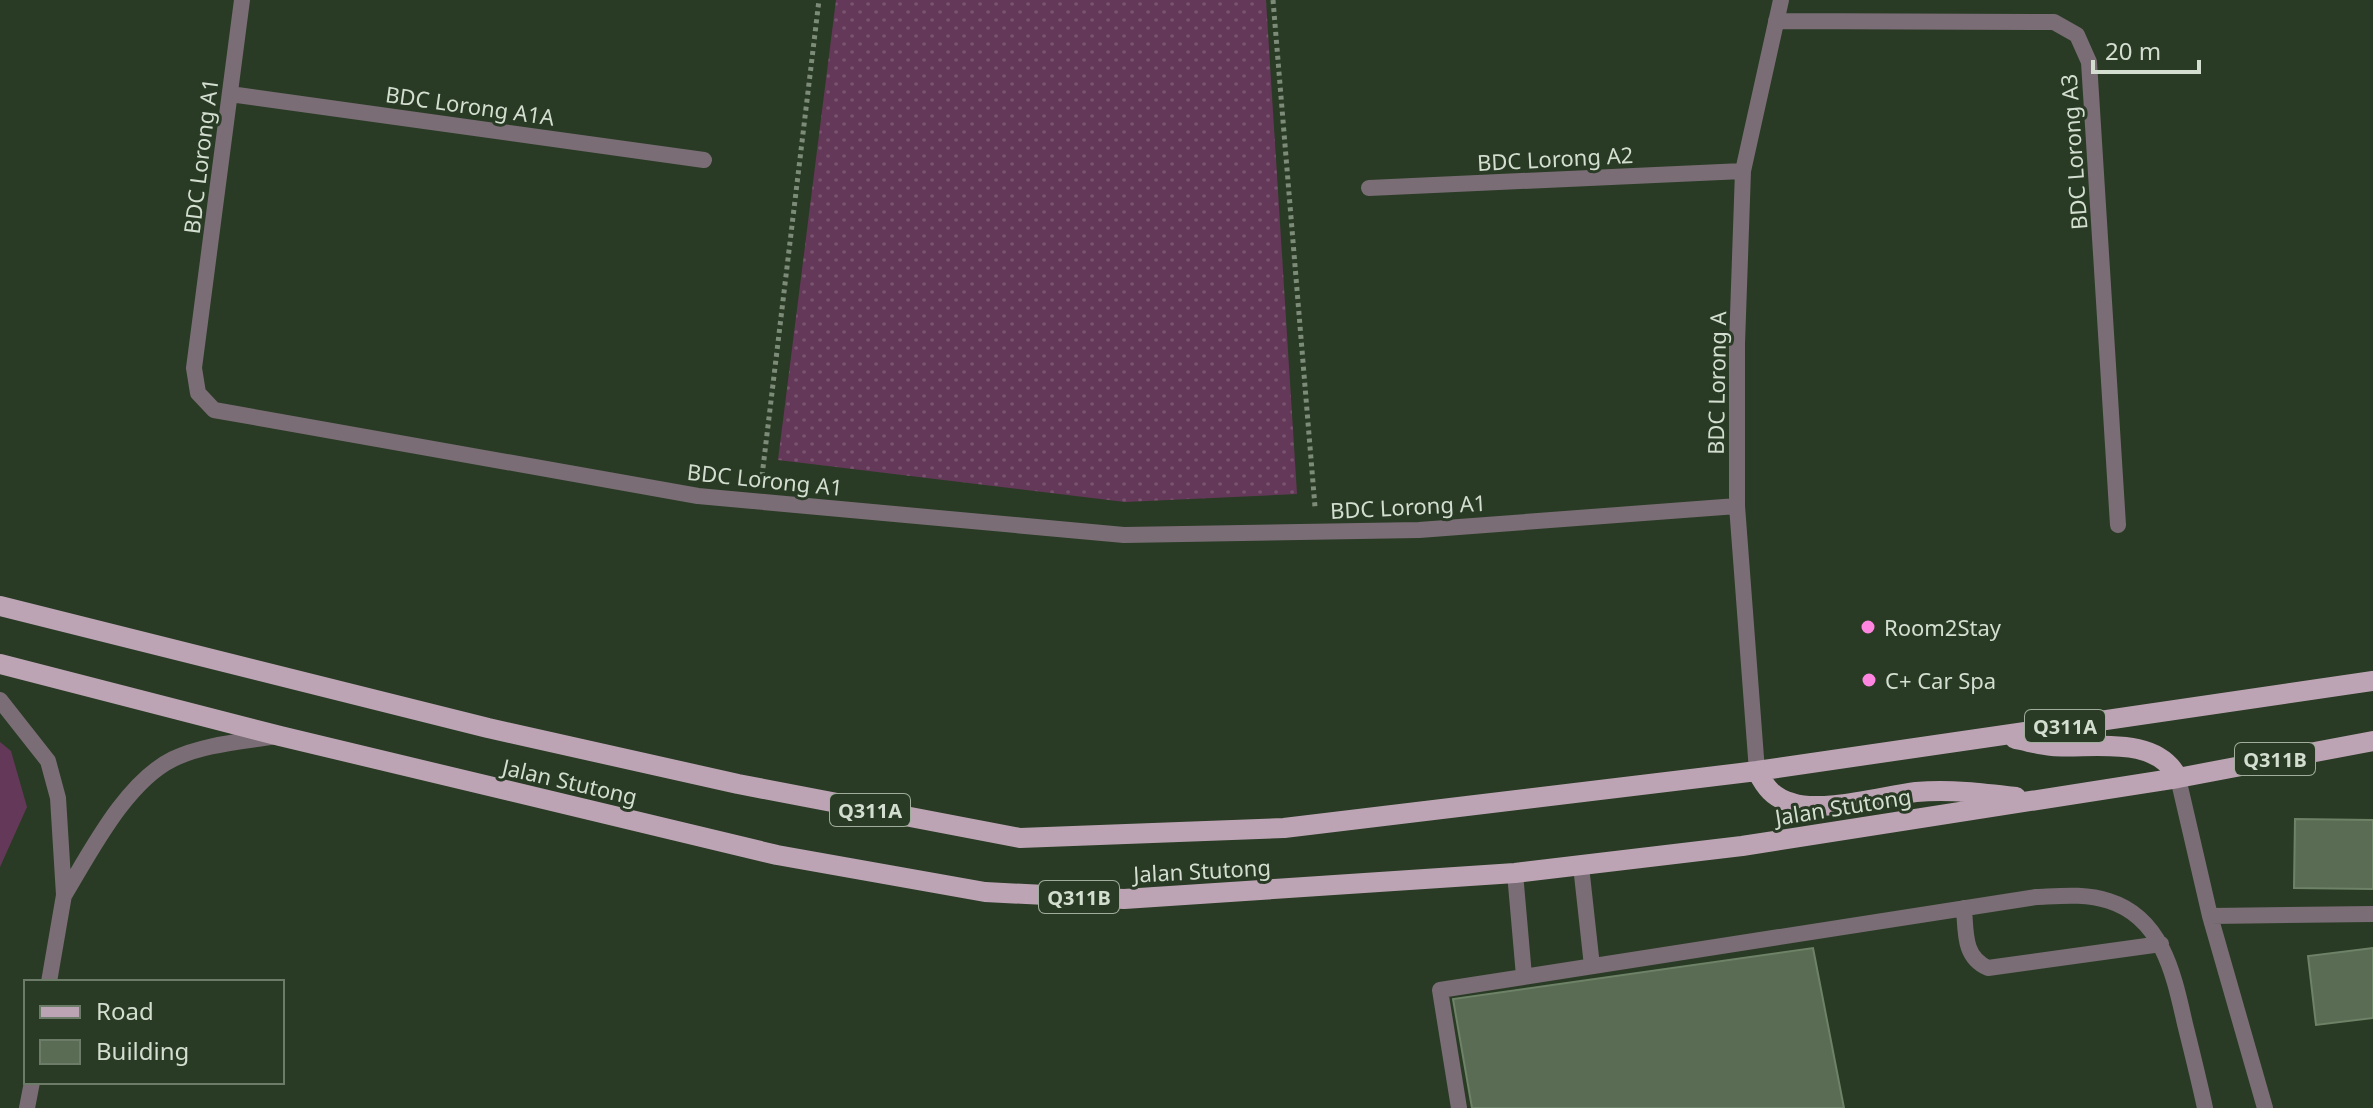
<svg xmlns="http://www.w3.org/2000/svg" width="2373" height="1108" font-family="'Noto Sans',sans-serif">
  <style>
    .grass { fill: url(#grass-dots) }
    .green { fill: #643858 }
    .building { fill: #5a6d54; stroke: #6e8268; stroke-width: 2 }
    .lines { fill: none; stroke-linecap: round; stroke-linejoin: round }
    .path { stroke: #7d8b79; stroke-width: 5; stroke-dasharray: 4 4; stroke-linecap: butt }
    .service { stroke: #7a6d76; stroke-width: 16 }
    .minor { stroke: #7a6d76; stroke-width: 16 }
    .tertiary { stroke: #7a6d76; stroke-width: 16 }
    .primary { stroke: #bda4b5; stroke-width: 20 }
    .poi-dot { fill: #fe86e0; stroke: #293b24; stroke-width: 3 }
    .labels { text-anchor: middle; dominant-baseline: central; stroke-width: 6; stroke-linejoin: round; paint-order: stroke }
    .shield { fill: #293b24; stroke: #a0ad9c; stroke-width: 2 }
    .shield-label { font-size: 20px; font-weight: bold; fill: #d3ded0 }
    .street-label { font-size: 22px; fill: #d3ded0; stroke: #293b24 }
    .poi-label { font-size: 22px; fill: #d3ded0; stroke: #293b24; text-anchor: start }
  </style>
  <defs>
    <pattern id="grass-dots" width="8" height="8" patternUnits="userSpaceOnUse" patternTransform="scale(2)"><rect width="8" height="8" fill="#643858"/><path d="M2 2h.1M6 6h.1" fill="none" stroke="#79546f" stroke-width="1.8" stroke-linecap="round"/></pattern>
  </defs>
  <rect width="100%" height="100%" fill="#293b24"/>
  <!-- grass -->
  <path class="grass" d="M836,0H1266L1297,494L1125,502L778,460Z"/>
  <!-- green -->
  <path class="green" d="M0,742L11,751L27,807L0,867Z"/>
  <!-- building -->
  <path class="building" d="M2295,819L2373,820V889L2294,888Z
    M1813,948L1844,1108H1472L1453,999Z
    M2373,948V1018L2316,1025L2308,956Z"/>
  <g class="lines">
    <!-- path -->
    <path class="path" d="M1273,0L1315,507
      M762,476L819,0"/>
    <!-- service -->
    <path class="service" d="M1581,866L1592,966
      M1515,873L1524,976
      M1964,908C1966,932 1963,957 1988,968L2161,944
      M1459,1108L1440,990L2036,897C2060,896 2085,893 2109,901C2163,918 2174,976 2185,1024C2192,1052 2199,1080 2205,1108"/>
    <!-- minor -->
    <path class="minor" d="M242,0L194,368L198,393L214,410L698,496L1124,535L1419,530L1737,506
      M1776,21L2054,22L2077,35L2089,62L2118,525
      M230,94L704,160
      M1369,188L1743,171
      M1757,771L1737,506V344L1743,171L1781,0
      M2178,778L2210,916L2265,1108
      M2210,916L2373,914"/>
    <!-- tertiary -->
    <path class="tertiary" d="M0,700L48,761L58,798L64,895L49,982
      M65,894C91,851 126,782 173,759C205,744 241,742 276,736
      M27,1108L32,1082"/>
    <!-- primary -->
    <path class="primary" d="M0,606L488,728L738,784L1020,838L1284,828L1757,771L2373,681
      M0,664L280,736L777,855L985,892L1124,899L1515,873L1742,846L2178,778L2373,741
      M2015,739C2027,741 2039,745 2052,746C2092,749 2156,734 2178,778
      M1757,771C1765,787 1773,798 1792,803C1822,813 1883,796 1916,792C1949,789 1983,793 2016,797"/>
  </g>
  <!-- markers -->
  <g class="poi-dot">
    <circle cx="1868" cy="627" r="8"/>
    <circle cx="1869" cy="680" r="8"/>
  </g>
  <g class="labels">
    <!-- shield labels -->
    <g class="shield">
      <rect x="2025" y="710" width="80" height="32" rx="6"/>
      <rect x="2235" y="743" width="80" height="32" rx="6"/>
      <rect x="830" y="794" width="80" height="32" rx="6"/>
      <rect x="1039" y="881" width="80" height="32" rx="6"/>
    </g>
    <g class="shield-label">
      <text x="2065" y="726">Q311A</text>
      <text x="2275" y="759">Q311B</text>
      <text x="870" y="810">Q311A</text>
      <text x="1079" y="897">Q311B</text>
    </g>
    <!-- street labels -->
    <g class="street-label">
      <text transform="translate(470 105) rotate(8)">BDC Lorong A1A</text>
      <text transform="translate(2073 152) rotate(-94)">BDC Lorong A3</text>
      <text transform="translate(200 156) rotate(-83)">BDC Lorong A1</text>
      <text transform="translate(1555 158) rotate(-3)">BDC Lorong A2</text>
      <text transform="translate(1716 383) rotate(-89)">BDC Lorong A</text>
      <text transform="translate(765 479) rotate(6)">BDC Lorong A1</text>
      <text transform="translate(1408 506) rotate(-3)">BDC Lorong A1</text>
      <text transform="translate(570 781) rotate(13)">Jalan Stutong</text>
      <text transform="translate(1843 806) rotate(-9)">Jalan Stutong</text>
      <text transform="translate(1202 870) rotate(-3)">Jalan Stutong</text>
    </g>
    <!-- poi labels -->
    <g class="poi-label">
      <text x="1884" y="627">Room2Stay</text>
      <text x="1885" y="680">C+ Car Spa</text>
    </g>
  </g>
  <!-- legend -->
  <rect x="24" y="980" width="260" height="104" fill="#293b24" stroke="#6d7c69" stroke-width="2"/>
  <rect x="40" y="1006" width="40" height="12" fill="#bda4b5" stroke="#6d7c69" stroke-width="2"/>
  <text x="96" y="1020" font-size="24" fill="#d3ded0">Road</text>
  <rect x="40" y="1040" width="40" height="24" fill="#5a6d54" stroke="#6d7c69" stroke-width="2"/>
  <text x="96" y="1060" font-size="24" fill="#d3ded0">Building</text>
  <!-- scale -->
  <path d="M2093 60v12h106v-12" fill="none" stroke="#d3ded0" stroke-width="4"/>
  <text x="2105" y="60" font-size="24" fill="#d3ded0" stroke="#293b24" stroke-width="6" paint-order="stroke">20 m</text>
</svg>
